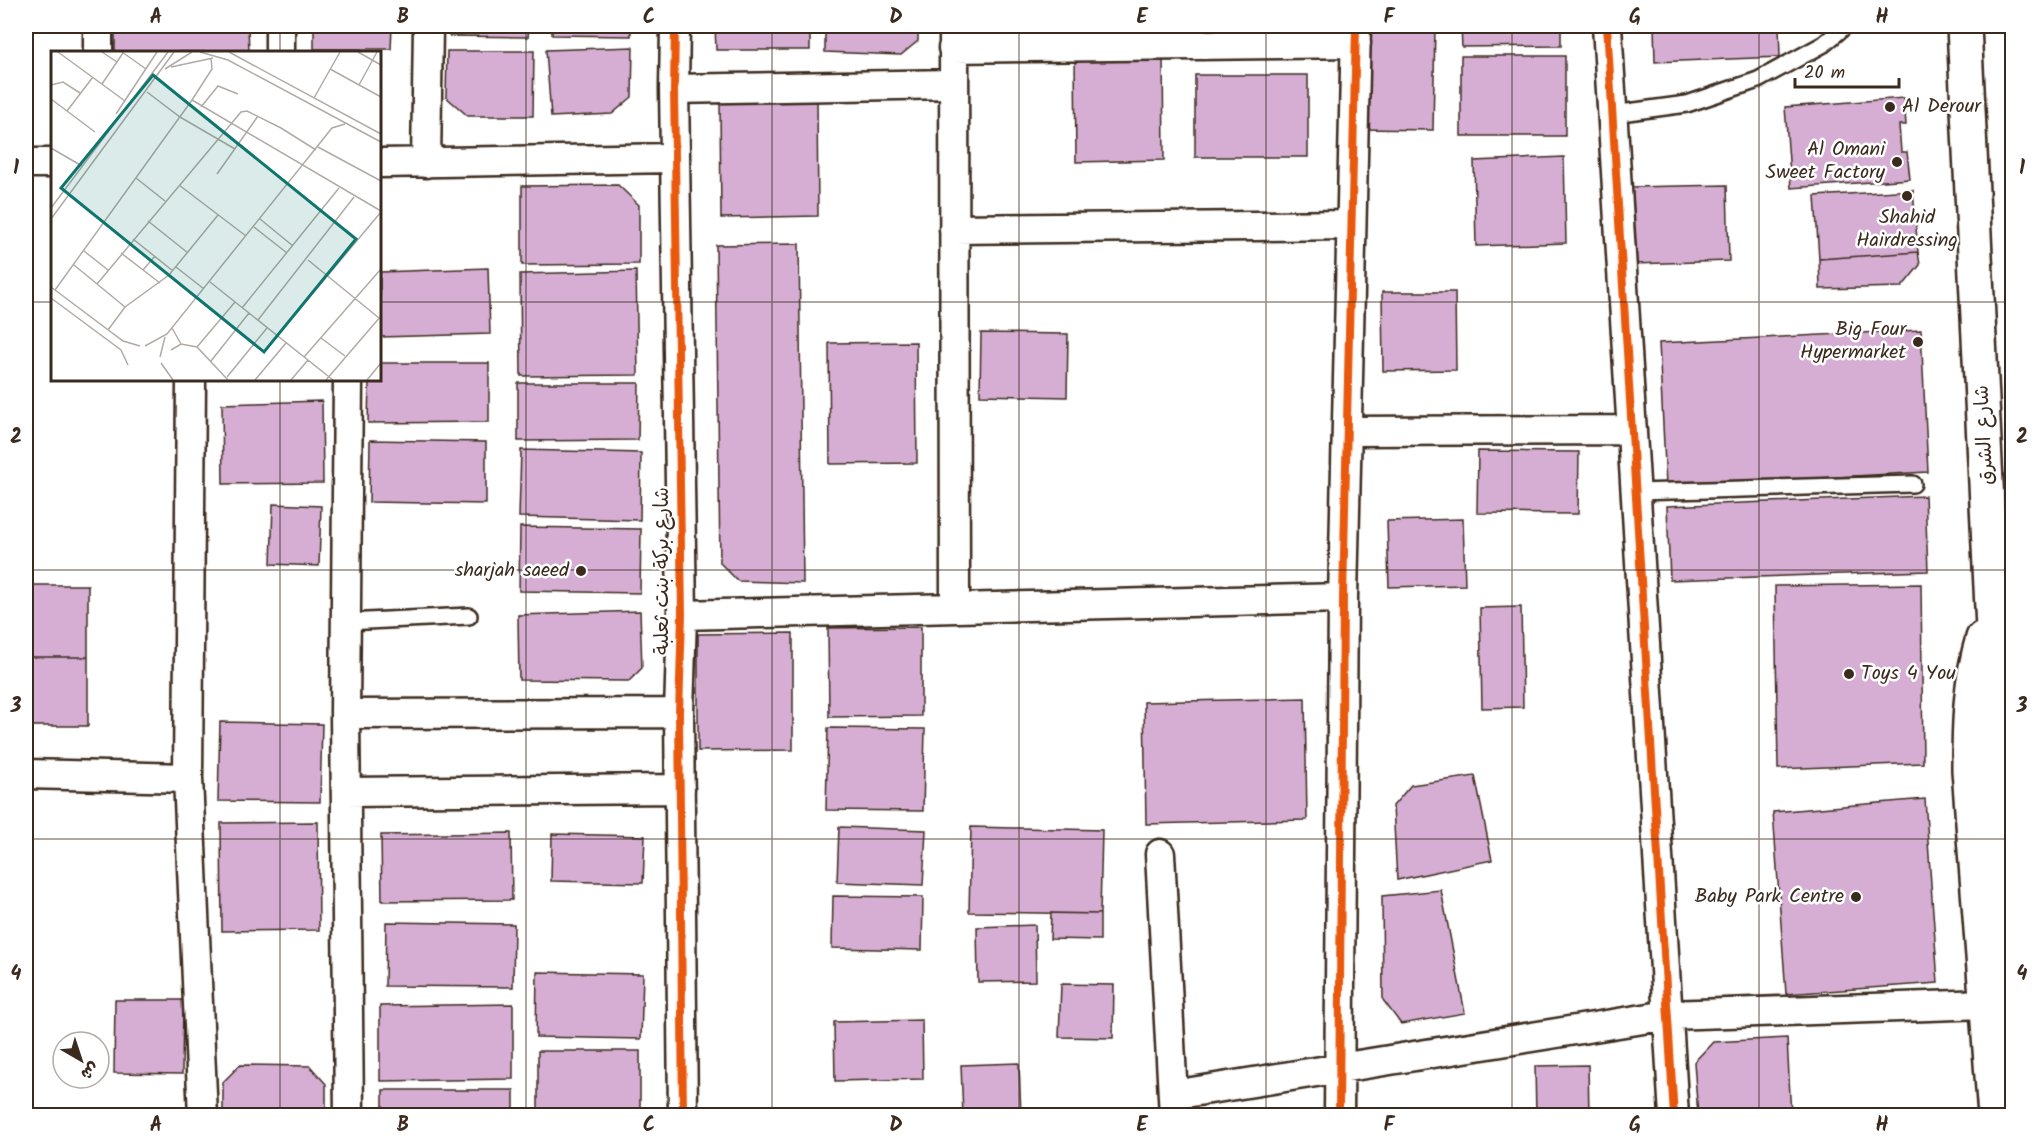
<svg xmlns="http://www.w3.org/2000/svg" width="2038" height="1141" font-family="Kalam,'Playpen Sans Arabic',sans-serif">
  <style>
    .building { fill: #d6aed4; stroke: #3b2a1e; stroke-width: 1.5 }
    .lines { fill: none; stroke-linecap: round; stroke-linejoin: round }
    .service-casing { stroke: #3b2a1e; stroke-width: 20 }
    .minor-casing { stroke: #3b2a1e; stroke-width: 33 }
    .primary-casing { stroke: #3b2a1e; stroke-width: 38 }
    .service { stroke: #fff; stroke-width: 15 }
    .minor { stroke: #fff; stroke-width: 28 }
    .primary { stroke: #fff; stroke-width: 33 }
    .cycleway-casing { stroke: #fff; stroke-width: 11 }
    .cycleway { stroke: #e8590c; stroke-width: 8 }
    .grid { fill: none; stroke: #3b2a1e; stroke-width: 1.5; stroke-opacity: 0.55 }
    .poi-dot { fill: #3b2a1e; stroke: #fff; stroke-width: 2 }
    .labels { text-anchor: middle; dominant-baseline: central; stroke-width: 5; stroke-linejoin: round; paint-order: stroke }
    .poi-label { font-size: 20px; fill: #3b2a1e; stroke: #fff; text-anchor: end }
    .street-label { font-size: 20px; fill: #3b2a1e; stroke: #fff }
    .inset-road { fill: none; stroke: #b1aaa5; stroke-width: 1.5 }
    .view { fill: #0f766e; fill-opacity: 0.15; stroke: #0f766e; stroke-width: 3 }
    .inset-edge { fill: none; stroke: #3b2a1e; stroke-width: 3 }
    .neatline { fill: none; stroke: #3b2a1e; stroke-width: 2 }
    .grid-label { font-size: 20px; text-anchor: middle; font-weight: bold; fill: #3b2a1e }
  </style>
  <rect width="100%" height="100%" fill="#fff"/>
  <filter id="ink" filterUnits="userSpaceOnUse"><feTurbulence type="fractalNoise" baseFrequency=".0167" numOctaves="2"/><feDisplacementMap in="SourceGraphic" scale="12" xChannelSelector="R" yChannelSelector="G"/><feConvolveMatrix kernelMatrix="1 2 1 2 8 2 1 2 1" color-interpolation-filters="sRGB"/></filter>
  <g filter="url(#ink)">
    <!-- building -->
    <path class="building" d="M115,26H248L249,52H115Z
      M314,26H392L391,49H314Z
      M449,26H529L528,37L449,36Z
      M552,26H631V36L552,35Z
      M715,26H810V50H716Z
      M825,26H918V41L901,55L825,52Z
      M978,26H1079L1080,42L979,45Z
      M1370,26H1435L1433,130L1359,129Z
      M1461,26H1561V46L1462,47Z
      M1654,26H1779L1780,57L1655,62Z
      M633,47L632,97L612,114L551,117L546,50Z
      M447,51H534L533,116H468L446,97Z
      M1163,56L1164,160L1076,162L1075,57Z
      M1461,56H1565V136H1461Z
      M1195,75H1308V157H1195Z
      M1904,98L1906,125H1899L1901,152H1907L1910,179L1791,188L1785,107Z
      M817,99L818,216L721,218L720,101Z
      M1564,157L1566,243L1476,246L1474,161Z
      M618,185L639,205V264L522,265V186Z
      M1727,185L1729,261L1633,264L1631,187Z
      M1913,190L1918,252L1819,259L1815,196Z
      M799,244L803,583L738,581L720,563L716,245Z
      M1918,252L1920,265L1902,287L1820,289L1819,259Z
      M488,268L490,334L380,337V272Z
      M636,271L638,375L521,376L520,274Z
      M1382,292H1455L1456,370L1383,371Z
      M1921,330L1928,472L1666,486L1659,343Z
      M981,333L1068,334L1067,397L980,395Z
      M916,342L917,463L830,464L829,343Z
      M380,363H489V422L368,423L369,380H380Z
      M518,383H639L638,440L518,441Z
      M322,401L323,483L223,484L222,404Z
      M370,440L486,442V504L369,502Z
      M521,450L641,453L640,520L519,517Z
      M1478,451L1579,452L1578,514L1477,513Z
      M1925,496L1928,571L1670,580L1667,506Z
      M273,504L321,506L319,566L271,564Z
      M1463,519L1465,585L1389,587L1387,521Z
      M520,527L641,529L640,593L519,591Z
      M1921,584L1923,763L1778,769L1775,586Z
      M26,585H88V657H26Z
      M1521,607L1523,707L1482,708L1480,608Z
      M640,611L642,668L629,681L519,680L518,615Z
      M921,627V716L829,717L828,628Z
      M793,633V750L698,751V634Z
      M26,657H88V726H26Z
      M1305,698L1307,820L1146,824L1144,702Z
      M220,722L322,724L320,802L218,801Z
      M828,728L925,729L923,811L826,810Z
      M1475,776L1492,860L1397,880L1393,806L1411,785Z
      M1925,799L1938,983L1786,994L1773,812Z
      M318,822L319,930L222,931L221,823Z
      M839,827L926,830L923,885L837,882Z
      M971,827L1102,830L1100,914L969,912Z
      M511,833L512,900L382,901L381,835Z
      M552,834L645,836L643,883L551,881Z
      M1441,890L1465,1013L1401,1024L1383,1000L1382,896Z
      M833,896L923,897L922,950L832,948Z
      M1051,913L1100,914V940L1050,939Z
      M386,922L514,924L513,987L385,986Z
      M1035,925L1036,981L978,982L977,927Z
      M537,972L643,974L641,1039L536,1037Z
      M1061,984L1114,985L1113,1038L1059,1037Z
      M115,1000H183L182,1074L114,1073Z
      M513,1004V1079L380,1081V1006Z
      M922,1020L923,1079L835,1081L834,1022Z
      M1787,1038L1791,1116H1698L1694,1062L1713,1042Z
      M538,1051H640V1116H538Z
      M1019,1063L1021,1116H963L961,1065Z
      M240,1065L310,1066L326,1084V1116H223V1082Z
      M1588,1065L1589,1116H1536L1535,1066Z
      M383,1090H514V1116H383Z
      M110,1114H180V1116H110Z"/>
    <g class="lines">
      <defs>
        <path id="service" d="M1613,114L1687,104L1758,80L1824,44L1845,26
          M1636,492L1913,484
          M346,622L469,616"/>
        <path id="minor" d="M280,26V52
          M675,26L674,89L682,615L679,713L683,1116
          M954,26L955,608
          M1607,26L1674,1116
          M953,48L1356,43
          M98,52V26
          M674,89L954,84
          M26,163H52
          M380,163L675,158
          M426,163L428,26
          M954,229L1351,225
          M191,380L188,778L203,1116
          M348,380L345,714L349,1116
          M1347,431L1632,430
          M682,615L1343,598
          M345,714L679,713
          M26,774L188,778
          M346,792L680,789
          M1160,854L1174,1116
          M1173,1095L1668,1015L1986,1004
          M1339,1116L1343,598L1356,26"/>
        <path id="primary" d="M1964,26L2012,1024
          M1983,638C1970,681 1969,726 1969,770L1995,1116"/>
      </defs>
      <!-- service casing -->
      <use href="#service" class="service-casing"/>
      <!-- minor casing -->
      <use href="#minor" class="minor-casing"/>
      <!-- primary casing -->
      <use href="#primary" class="primary-casing"/>
      <!-- service -->
      <use href="#service" class="service"/>
      <!-- minor -->
      <use href="#minor" class="minor"/>
      <!-- primary -->
      <use href="#primary" class="primary"/>
      <defs>
        <path id="cycleway" d="M675,26L674,89L682,615L679,713L683,1116
          M1607,26L1674,1116
          M1339,1116L1343,598L1356,26"/>
      </defs>
      <!-- cycleway casing -->
      <use href="#cycleway" class="cycleway-casing"/>
      <!-- cycleway -->
      <use href="#cycleway" class="cycleway"/>
    </g>
  </g>
  <!-- grid -->
  <path class="grid" d="M280,26V52M526,26V1116M772,26V1116M1019,26V1116M1266,26V1116M1512,26V1116M1759,26V1116M26,302H52M380,302H2012M280,380V1116M26,570H2012M26,839H2012"/>
  <!-- markers -->
  <g class="poi-dot">
    <circle cx="1890" cy="107" r="6"/>
    <circle cx="1897" cy="162" r="6"/>
    <circle cx="1907" cy="196" r="6"/>
    <circle cx="1918" cy="342" r="6"/>
    <circle cx="581" cy="571" r="6"/>
    <circle cx="1849" cy="674" r="6"/>
    <circle cx="1856" cy="897" r="6"/>
  </g>
  <g class="labels">
    <!-- poi labels -->
    <g class="poi-label">
      <text x="1902" y="107" text-anchor="start">Al Derour</text>
      <text x="1885" y="150">Al Omani<tspan x="1885" dy="23">Sweet Factory</tspan></text>
      <text x="1907" y="218" text-anchor="middle">Shahid<tspan x="1907" dy="23">Hairdressing</tspan></text>
      <text x="1906" y="330">Big Four<tspan x="1906" dy="23">Hypermarket</tspan></text>
      <text x="569" y="571">sharjah saeed</text>
      <text x="1861" y="674" text-anchor="start">Toys 4 You</text>
      <text x="1844" y="897">Baby Park Centre</text>
    </g>
    <!-- street labels -->
    <g class="street-label">
      <text transform="translate(1985 435) rotate(-93)">شارع الشرق</text>
      <text transform="translate(663 571) rotate(-90)">شارع بركة بنت ثعلبة</text>
    </g>
  </g>
  <!-- overview -->
  <g transform="translate(51 51)">
    <rect width="330" height="330" fill="#fff"/>
    <path class="inset-road" d="M7,1L74,50M51,1L66,11M71,1L95,18M149,1L177,9L330,91M178,1L330,83M307,1L330,14M120,16L162,7M114,18L141,1M279,18L330,46M51,33L72,2M0,34L12,31L29,42M308,34L326,1M96,41L129,66L184,98M263,47L289,1M0,48L44,81M141,49L330,160M150,56L167,35L187,43M16,60L42,26M65,63L106,1M267,96L330,130M0,97L31,115M166,123L207,65M85,127L114,150M128,134L195,185M0,157L117,1M0,168L123,1M209,168L242,195M97,170L137,202M203,176L236,202M82,188L122,220M33,200L57,219M70,202L109,232M257,209L328,267M23,214L74,256M125,216L153,238M92,219L104,205M159,231L282,329M46,233L190,61L196,60L230,77L265,99M0,236L72,290L89,295M4,239L141,49L161,18L160,7M0,247L70,299L77,314M191,257L288,137M207,269L303,146M121,277L130,293M57,279L74,256L118,224L167,164M226,285L330,161M270,287L294,305M94,295L116,283L281,77L294,73M146,296L184,251M120,299L130,293L146,296L177,329M109,306L114,286M253,306L330,218M160,310L198,262M110,312L122,329M176,326L216,277M204,329L235,292M240,329L257,309M275,329L330,265M316,329L330,312"/>
    <path class="view" d="M102,24L305,188L213,301L10,137Z"/>
    <rect width="330" height="330" class="inset-edge"/>
  </g>
  <!-- margin -->
  <rect width="2038" height="1141" fill="none" stroke="#fff" stroke-width="66"/>
  <!-- north arrow -->
  <g transform="translate(81 1060) rotate(141)"><circle r="28" fill="#ffffff" stroke="#b1aaa5" stroke-width="1.5"/>
  <path d="M0-4.5L10 22L0 15L-10 22Z" fill="#3b2a1e"/>
  <text y="-9" font-size="16" font-weight="bold" text-anchor="middle" fill="#3b2a1e">ش</text>
  </g>
  <!-- scale -->
  <path d="M1795 78v9h104v-9" fill="none" stroke="#3b2a1e" stroke-width="3"/>
  <text x="1804" y="78" font-size="18" fill="#3b2a1e" stroke="#ffffff" stroke-width="4.5" paint-order="stroke">20 m</text>
  <rect x="33" y="33" width="1972" height="1075" class="neatline"/>
  <g class="grid-label">
    <text x="156" y="23">A</text>
    <text x="403" y="23">B</text>
    <text x="649" y="23">C</text>
    <text x="896" y="23">D</text>
    <text x="1142" y="23">E</text>
    <text x="1389" y="23">F</text>
    <text x="1635" y="23">G</text>
    <text x="1882" y="23">H</text>
    <text x="16" y="174">1</text>
    <text x="2022" y="174">1</text>
    <text x="16" y="443">2</text>
    <text x="2022" y="443">2</text>
    <text x="16" y="712">3</text>
    <text x="2022" y="712">3</text>
    <text x="16" y="980">4</text>
    <text x="2022" y="980">4</text>
    <text x="156" y="1131">A</text>
    <text x="403" y="1131">B</text>
    <text x="649" y="1131">C</text>
    <text x="896" y="1131">D</text>
    <text x="1142" y="1131">E</text>
    <text x="1389" y="1131">F</text>
    <text x="1635" y="1131">G</text>
    <text x="1882" y="1131">H</text>
  </g>
</svg>
